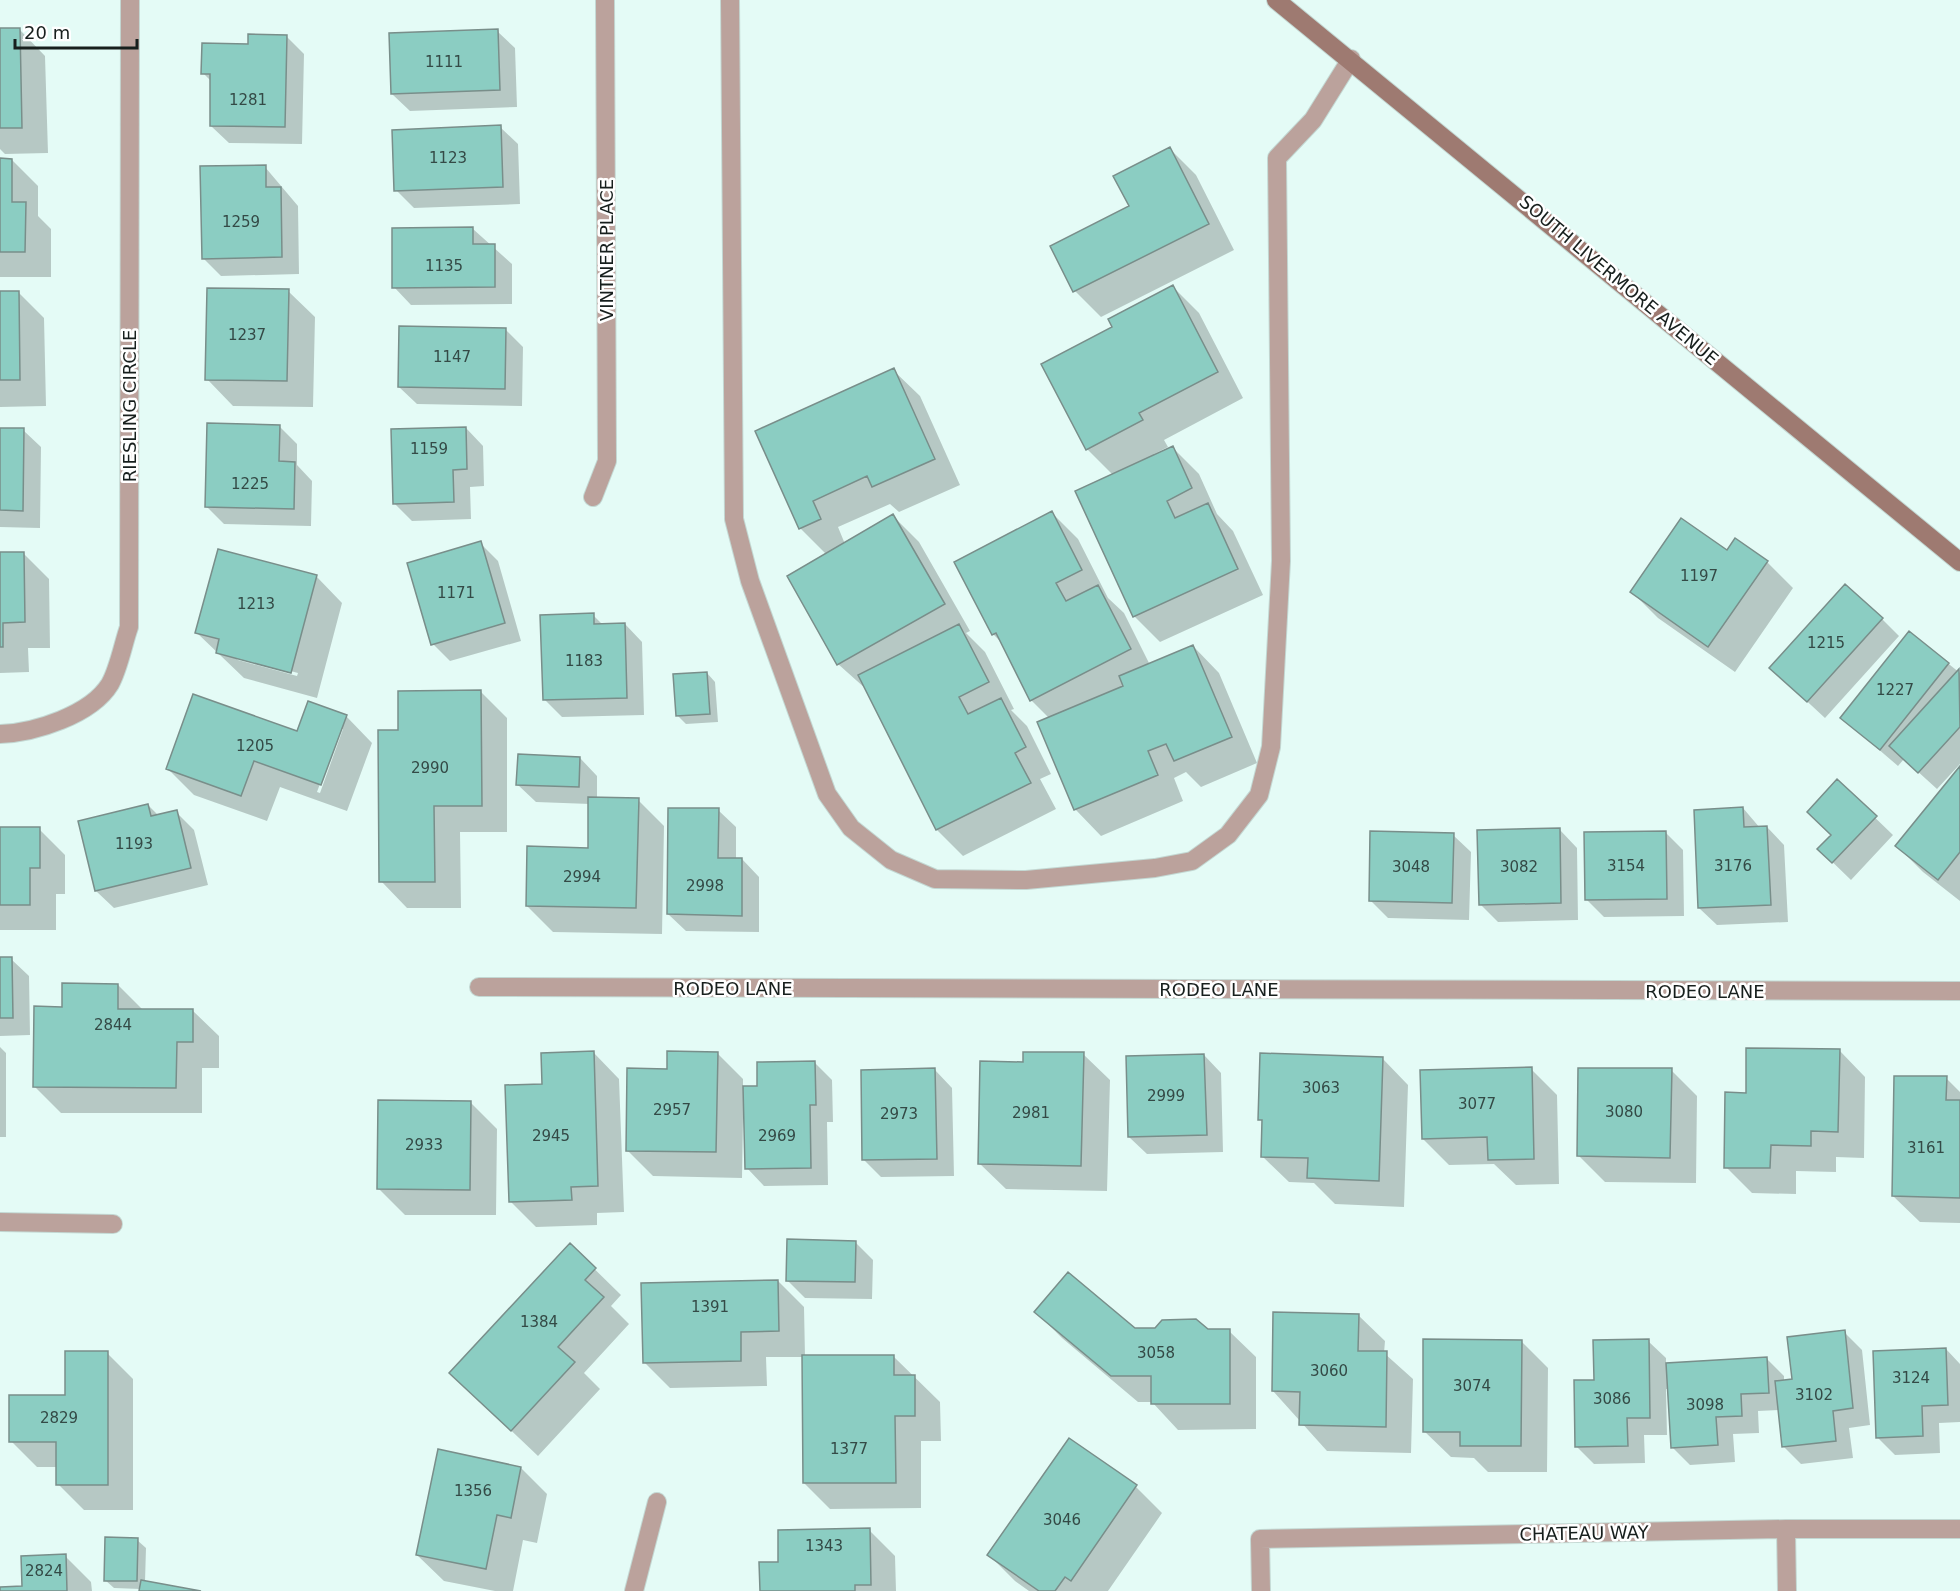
<svg xmlns="http://www.w3.org/2000/svg" width="1960" height="1591" font-family="'DejaVu Sans',sans-serif">
  <style>
    .shadow { fill: #0003; fill-rule: evenodd }
    .building { fill: #8bcdc2; stroke: #798e8a; stroke-width: 1.5 }
    .lines { fill: none; stroke-linecap: round; stroke-linejoin: round }
    .street-casing { stroke: #c3d8d3; stroke-width: 20 }
    .secondary-casing { stroke: #c3d8d3; stroke-width: 20 }
    .street { stroke: #bba29c; stroke-width: 18 }
    .secondary { stroke: #9e7a71; stroke-width: 18 }
    .labels { text-anchor: middle; dominant-baseline: central; stroke-width: 5; stroke-linejoin: round; paint-order: stroke }
    .number-label { font-size: 15px; fill: #344a46 }
    .street-label { font-size: 18px; fill: #171f1d; stroke: #fff }
  </style>
  <rect width="100%" height="100%" fill="#e4fbf6"/>
  <!-- shadow -->
  <path class="shadow" d="M19,29L45,56L48,153L5,154L0,149V30Z
    M497,31L515,48L517,107L410,111L392,94Z
    M286,36L304,54L302,144L229,143L211,126L212,82L203,73L249,46Z
    M500,127L518,144L520,204L414,208L396,190Z
    M1170,149L1196,175L1234,250L1101,317L1075,291Z
    M0,160H12L38,186V216L51,229V277H0Z
    M265,167L298,206L299,274L221,276L203,258Z
    M473,229L512,264V304L411,305L394,287Z
    M1173,287L1199,313L1243,398L1164,440L1168,447L1154,454L1155,456L1173,448L1199,474L1217,514L1233,531L1263,595L1160,642L1134,616L1113,475L1087,449L1114,328Z
    M288,291L315,317L313,407L233,406L207,379Z
    M18,292L44,318L46,406L0,407V293Z
    M505,329L523,347L522,406L417,404L399,387Z
    M893,370L920,396L960,485L899,512L890,504L838,527L845,544L893,516L919,542L970,631L966,633L985,652L1014,709L1011,710L1027,726L1051,774L1040,779L1056,809L963,856L937,830L866,689L838,664L827,555L801,529L757,432Z
    M279,426L297,444V465L312,481L311,526L224,524L206,506Z
    M466,428L483,446L484,486L470,487L471,519L412,521L394,503Z
    M0,430H23L41,447L40,528L0,527Z
    M1052,513L1078,539L1108,598L1124,613L1150,665L1193,646L1219,673L1257,763L1201,787L1186,772L1174,778L1183,801L1101,836L1075,809L1049,718L1031,700L1003,644L993,634Z
    M480,543L498,561L521,641L450,661L433,644Z
    M1728,552L1767,562L1793,588L1735,672L1658,618L1632,592Z
    M0,553H23L49,579L50,648H28L29,672L0,673Z
    M316,576L342,603L317,698L244,678L197,633ZM234,656L298,673L297,676L238,660Z
    M593,615L603,625L625,624L642,642L644,715L562,717L545,700Z
    M1882,619L1899,636L1825,718L1771,668Z
    M1910,633L1960,673V764L1937,789L1904,759L1898,766L1842,718Z
    M707,673L715,682L718,722L686,724L677,715Z
    M481,692L507,718V832H460L461,908H407L381,881L400,731Z
    M346,716L372,743L347,811L280,787L267,821L194,795L168,769L298,733ZM340,729H343L320,793L317,792Z
    M580,758L597,776V799L638,800L664,826L662,934L553,932L527,906L589,849L590,804L536,802L518,785Z
    M1960,768V901L1923,872L1897,846Z
    M1838,782L1893,835L1851,880L1819,849L1832,836Z
    M148,805L159,816L176,812L194,830L208,885L114,908L96,891Z
    M1743,808L1760,828L1767,827L1784,845L1788,922L1717,925L1699,908Z
    M718,810L736,827V859H742L759,877V932L686,931L668,914Z
    M0,829H39L65,855V894H56V930H0Z
    M1560,830L1577,848L1578,920L1498,922L1480,904Z
    M1666,833L1683,850L1684,916L1604,917L1586,899Z
    M1453,835L1471,852L1469,920L1388,918L1370,900Z
    M0,959H11L29,976L30,1035L0,1036Z
    M118,985L143,1010H192L219,1036V1068H202V1113H61L35,1087L63,1008Z
    M0,1047L6,1053V1137H0Z
    M1839,1050L1865,1077L1864,1158L1836,1157V1172L1796,1171V1194L1752,1193L1726,1167L1747,1094Z
    M593,1052L619,1079L624,1212L597,1213V1225L536,1227L510,1201L544,1085Z
    M717,1053L743,1079V1088H759L815,1063L832,1080L833,1122H827L828,1185L764,1186L747,1168L746,1119H743L742,1178L653,1176L627,1150L668,1071Z
    M1083,1054L1110,1080L1107,1191L1006,1189L979,1163L1024,1063Z
    M1204,1055L1221,1073L1223,1152L1147,1154L1129,1137Z
    M1382,1058L1408,1085L1404,1207L1335,1204L1314,1183L1289,1182L1262,1156L1264,1123L1260,1119Z
    M1531,1069L1557,1095L1559,1184L1516,1185L1494,1164L1449,1165L1423,1139Z
    M935,1070L952,1088L954,1176L881,1177L864,1160Z
    M1671,1070L1697,1096L1696,1183L1605,1182L1579,1156Z
    M1946,1078L1960,1092V1223L1920,1222L1893,1196Z
    M471,1103L497,1129L496,1215H405L378,1188Z
    M855,1242L873,1260L872,1299L805,1298L787,1280Z
    M570,1245L621,1295L611,1306L629,1324L584,1373L600,1389L538,1456L451,1373Z
    M778,1281L804,1307L805,1357L893,1356L940,1402L941,1441H921V1508L830,1509L804,1483L803,1357H766L767,1386L670,1388L644,1362Z
    M1036,1312L1135,1329L1229,1331L1256,1357V1429L1178,1430L1152,1402H1138L1062,1338Z
    M1358,1315L1385,1341L1384,1353L1413,1379L1411,1453L1327,1451L1273,1391Z
    M1844,1332L1862,1350L1870,1425L1849,1428L1853,1458L1801,1464L1783,1446L1779,1410L1758,1411L1759,1433L1733,1434L1735,1462L1690,1465L1672,1447L1669,1389H1666L1667,1435H1644L1645,1463L1594,1464L1577,1447L1595,1382L1648,1341L1666,1358V1364L1767,1359L1784,1376V1381L1793,1380Z
    M1521,1341L1548,1368L1547,1472H1488L1474,1458L1451,1457L1424,1431Z
    M1946,1349L1960,1364V1422L1939,1423L1940,1453L1895,1455L1878,1438Z
    M107,1353L133,1379V1510H84L58,1484V1467H37L11,1441L66,1396Z
    M1069,1440L1136,1487L1162,1513L1108,1591H1029L1015,1581L989,1555Z
    M521,1468L547,1494L537,1543L523,1540L513,1591H495L444,1581L417,1555Z
    M869,1530L895,1556L896,1591H761L780,1563Z
    M137,1540L146,1548L145,1582L193,1591L114,1588L105,1580Z
    M65,1556L91,1582L92,1591H0V1588L24,1587Z"/>
  <!-- building -->
  <path class="building" d="M0,28H20L22,128H0Z
    M498,29L500,90L391,94L389,33Z
    M248,34L287,35L285,127L210,126V74H201L202,43L248,44Z
    M501,125L503,187L394,191L392,130Z
    M1170,147L1209,224L1073,292L1050,246L1129,206L1113,176Z
    M0,158L12,159V202H26L25,252H0Z
    M266,165V187H281L282,257L202,259L200,166Z
    M473,227V244H495V287L392,288V228Z
    M1173,285L1218,372L1139,413L1143,420L1086,450L1041,364L1112,327L1108,319Z
    M207,288L289,289L287,381L205,380Z
    M0,291H19L20,380H0Z
    M399,326L506,328L505,389L398,387Z
    M894,368L935,459L872,487L867,476L813,501L821,519L799,529L755,431Z
    M207,423L280,425L279,461L295,462L294,509L205,507Z
    M466,427L467,469L453,470L454,502L393,504L391,429Z
    M0,428H24L23,511L0,510Z
    M1173,446L1192,488L1167,501L1175,518L1208,503L1238,569L1133,617L1075,491Z
    M1052,511L1082,570L1056,583L1066,601L1098,585L1131,649L1030,701L996,633L992,635L954,562Z
    M893,514L945,604L837,665L787,576Z
    M1681,518L1727,550L1735,538L1768,561L1708,647L1630,592Z
    M481,541L505,623L431,645L407,563Z
    M218,549L317,575L291,673L216,653L219,639L195,633Z
    M0,552H24L25,622L3,623V647H0Z
    M1845,584L1883,618L1807,702L1769,668Z
    M594,613V624L625,623L627,698L543,700L540,615Z
    M959,624L989,682L959,697L968,714L1001,698L1026,747L1015,753L1031,783L936,830L858,675Z
    M1909,631L1949,663L1880,750L1840,718Z
    M1193,645L1232,737L1174,761L1166,744L1148,751L1158,775L1074,810L1037,722L1123,686L1119,676Z
    M1959,669L1960,727L1918,773L1889,746Z
    M707,672L710,714L676,716L673,674Z
    M481,690L482,806H434L435,882H379L378,730H398V691Z
    M193,694L297,731L308,701L347,715L321,785L254,761L241,796L166,769Z
    M518,754L580,757L579,787L516,785Z
    M1960,766V852L1938,880L1895,846Z
    M1837,779L1877,816L1832,863L1817,849L1831,835L1807,812Z
    M588,797L639,798L636,908L526,906L527,846L588,848Z
    M148,804L151,816L177,810L191,868L95,891L78,821Z
    M1743,807L1744,827L1767,826L1771,905L1698,908L1694,810Z
    M668,808H719L718,858H742V916L667,914Z
    M0,827H40V868H30V905H0Z
    M1560,828L1561,903L1479,905L1477,830Z
    M1370,831L1454,833L1452,903L1369,901Z
    M1666,831L1667,899L1585,900L1584,832Z
    M0,957H12L13,1018H0Z
    M62,983L118,984V1009H193V1042H177L176,1088L33,1087L34,1006L62,1007Z
    M1746,1048L1840,1049L1838,1132L1811,1131V1146L1771,1145L1770,1168H1724L1725,1092L1746,1093Z
    M594,1051L598,1186L571,1187L572,1200L509,1202L505,1085L542,1084L541,1053Z
    M667,1051L718,1052L716,1152L626,1151L627,1068L667,1069Z
    M1023,1052H1084L1081,1166L978,1164L980,1061L1023,1062Z
    M1260,1053L1383,1057L1379,1181L1307,1178L1308,1158L1261,1157L1262,1120H1258Z
    M1204,1054L1207,1135L1128,1137L1126,1056Z
    M815,1061L816,1105H810L811,1168L745,1169L743,1086H757V1062Z
    M1532,1067L1534,1159L1488,1160L1487,1137L1422,1139L1420,1070Z
    M935,1068L937,1159L862,1160L861,1070Z
    M1578,1068H1672L1670,1158L1577,1156Z
    M1894,1076H1947L1946,1100H1960V1198L1892,1196Z
    M378,1100L471,1101L470,1190L377,1189Z
    M787,1239L856,1241L855,1282L786,1281Z
    M570,1243L596,1268L585,1280L604,1297L558,1347L575,1362L511,1431L449,1373Z
    M1068,1272L1135,1328H1155L1162,1320L1196,1319L1208,1329H1230V1404H1151V1376H1111L1034,1312Z
    M778,1280L779,1331L741,1332V1361L643,1363L641,1283Z
    M1273,1312L1359,1314L1358,1351H1387L1386,1427L1299,1425L1300,1392L1272,1391Z
    M1845,1330L1853,1408L1833,1411L1836,1441L1782,1447L1775,1381L1792,1379L1787,1337Z
    M1423,1339L1522,1340L1521,1446H1460V1432H1423Z
    M1649,1339L1650,1418H1627L1628,1446L1575,1447L1574,1380H1594L1593,1340Z
    M1946,1348L1948,1405L1922,1406L1923,1436L1876,1438L1873,1351Z
    M65,1351H108V1485H56V1442H9V1395H65Z
    M802,1355H894V1375H915V1416H895L896,1483H803Z
    M1767,1357L1769,1393L1741,1394L1742,1416L1716,1417L1718,1445L1671,1448L1666,1363Z
    M1069,1438L1137,1485L1071,1581L1065,1577L1055,1591H1039L987,1555Z
    M438,1449L521,1467L511,1518L497,1515L486,1569L416,1555Z
    M870,1528L871,1585H855V1591H760L759,1562H778V1530Z
    M105,1537L138,1538L137,1581H104Z
    M66,1554L67,1591H0V1587L22,1586L21,1556Z
    M141,1580L201,1591H139Z"/>
  <g class="lines">
    <defs>
      <path id="street" d="M730,0L734,519L750,581L827,794L851,828L891,860L935,879L1026,880L1155,868L1192,861L1228,835L1259,795L1271,747L1281,561L1277,158L1313,120L1351,59
        M593,497L607,461L605,0
        M0,734C34,733 91,715 110,684C119,668 123,644 129,627L130,0
        M479,987L1960,991
        M0,1222L113,1224
        M1786,1529L1787,1591
        M634,1591L657,1502
        M1261,1591L1260,1539L1786,1529H1960"/>
      <path id="secondary" d="M1276,0L1960,562"/>
    </defs>
    <!-- street casing -->
    <use href="#street" class="street-casing"/>
    <!-- secondary casing -->
    <use href="#secondary" class="secondary-casing"/>
    <!-- street -->
    <use href="#street" class="street"/>
    <!-- secondary -->
    <use href="#secondary" class="secondary"/>
  </g>
  <g class="labels">
    <!-- number labels -->
    <g class="number-label">
      <text x="444" y="62">1111</text>
      <text x="248" y="100">1281</text>
      <text x="448" y="158">1123</text>
      <text x="241" y="222">1259</text>
      <text x="444" y="266">1135</text>
      <text x="247" y="335">1237</text>
      <text x="452" y="357">1147</text>
      <text x="429" y="449">1159</text>
      <text x="250" y="484">1225</text>
      <text x="1699" y="576">1197</text>
      <text x="456" y="593">1171</text>
      <text x="256" y="604">1213</text>
      <text x="1826" y="643">1215</text>
      <text x="584" y="661">1183</text>
      <text x="1895" y="690">1227</text>
      <text x="255" y="746">1205</text>
      <text x="430" y="768">2990</text>
      <text x="134" y="844">1193</text>
      <text x="1626" y="866">3154</text>
      <text x="1733" y="866">3176</text>
      <text x="1411" y="867">3048</text>
      <text x="1519" y="867">3082</text>
      <text x="582" y="877">2994</text>
      <text x="705" y="886">2998</text>
      <text x="113" y="1025">2844</text>
      <text x="1321" y="1088">3063</text>
      <text x="1166" y="1096">2999</text>
      <text x="1477" y="1104">3077</text>
      <text x="672" y="1110">2957</text>
      <text x="1624" y="1112">3080</text>
      <text x="1031" y="1113">2981</text>
      <text x="899" y="1114">2973</text>
      <text x="551" y="1136">2945</text>
      <text x="777" y="1136">2969</text>
      <text x="424" y="1145">2933</text>
      <text x="1926" y="1148">3161</text>
      <text x="710" y="1307">1391</text>
      <text x="539" y="1322">1384</text>
      <text x="1156" y="1353">3058</text>
      <text x="1329" y="1371">3060</text>
      <text x="1911" y="1378">3124</text>
      <text x="1472" y="1386">3074</text>
      <text x="1814" y="1395">3102</text>
      <text x="1612" y="1399">3086</text>
      <text x="1705" y="1405">3098</text>
      <text x="59" y="1418">2829</text>
      <text x="849" y="1449">1377</text>
      <text x="473" y="1491">1356</text>
      <text x="1062" y="1520">3046</text>
      <text x="824" y="1546">1343</text>
      <text x="44" y="1571">2824</text>
    </g>
    <!-- street labels -->
    <g class="street-label">
      <text transform="translate(606 250) rotate(-90)">VINTNER PLACE</text>
      <text transform="translate(1619 280) rotate(40)">SOUTH LIVERMORE AVENUE</text>
      <text transform="translate(129 406) rotate(-90)">RIESLING CIRCLE</text>
      <text x="733" y="988">RODEO LANE</text>
      <text x="1219" y="989">RODEO LANE</text>
      <text x="1705" y="991">RODEO LANE</text>
      <text transform="translate(1584 1533) rotate(-1)">CHATEAU WAY</text>
    </g>
  </g>
  <!-- scale -->
  <path d="M15 39v9h122v-9" fill="none" stroke="#171f1d" stroke-width="3"/>
  <text x="24" y="39" font-size="18" fill="#171f1d" stroke="#ffffff" stroke-width="4.5" paint-order="stroke">20 m</text>
</svg>
